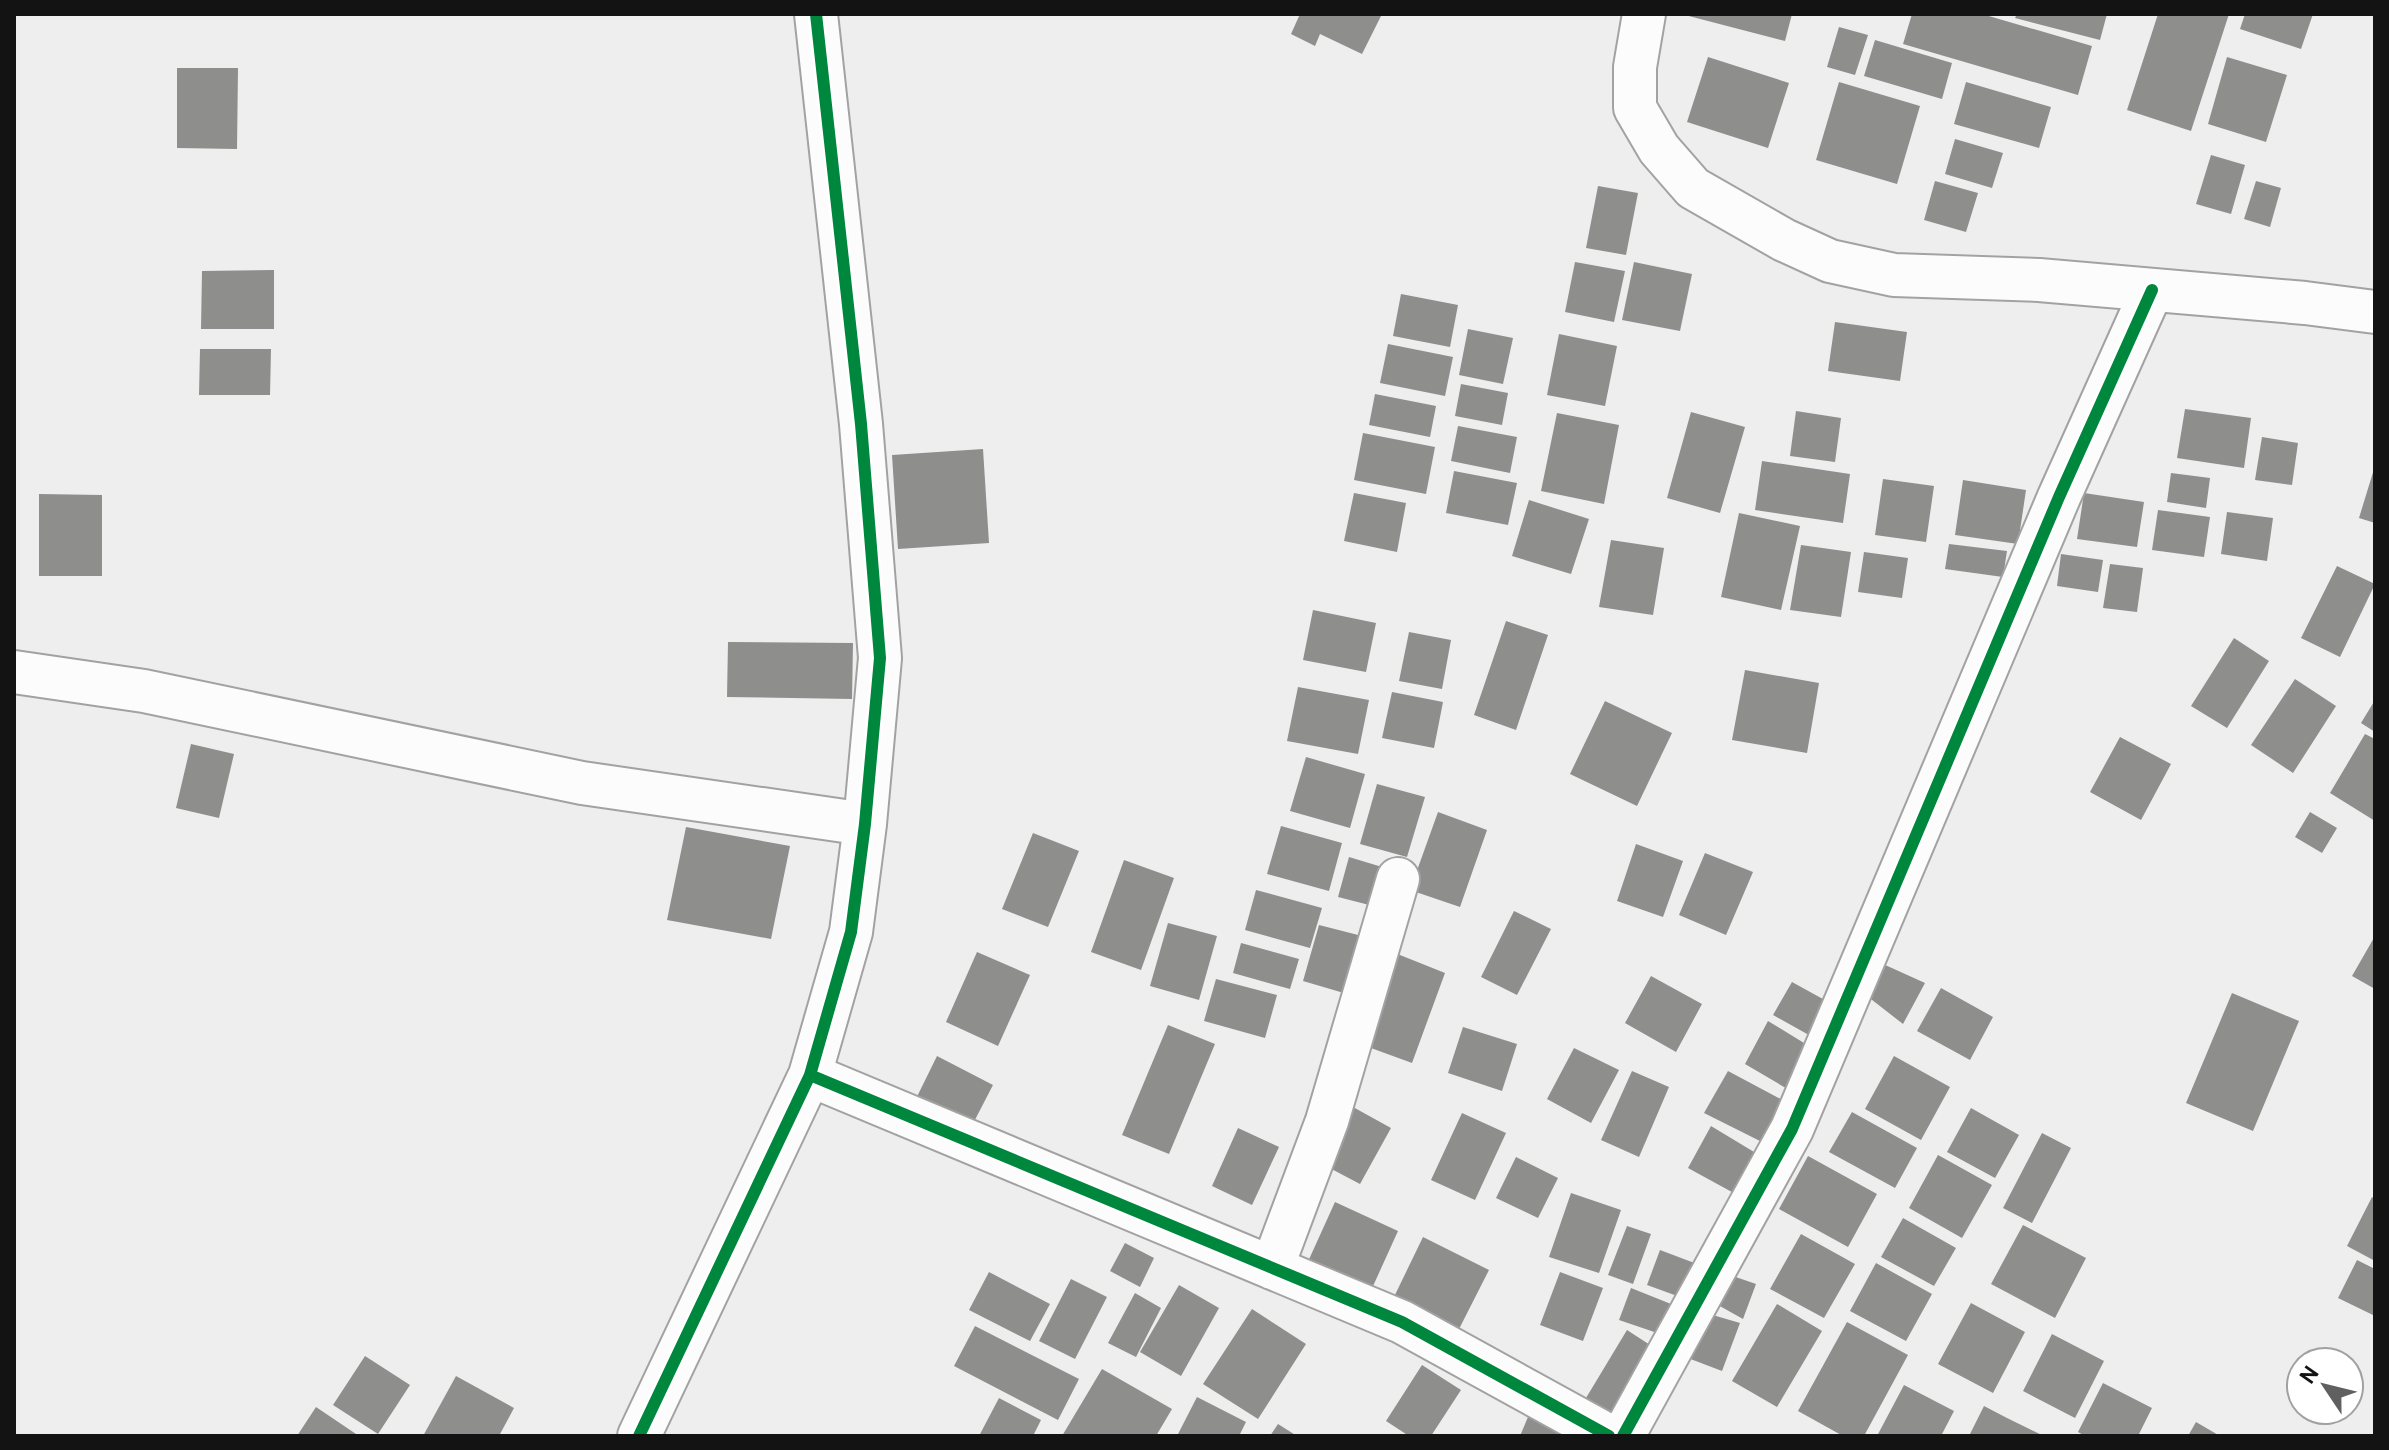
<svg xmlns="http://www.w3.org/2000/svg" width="2389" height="1450" font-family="Overpass,sans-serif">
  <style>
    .building { fill: #8e8e8d }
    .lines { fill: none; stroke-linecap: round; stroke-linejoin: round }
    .minor-casing { stroke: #a2a2a3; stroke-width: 46 }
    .minor { stroke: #fcfcfc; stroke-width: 42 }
    .cycleway-casing { stroke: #fff; stroke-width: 17 }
    .cycleway { stroke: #00873e; stroke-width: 12 }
  </style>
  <rect width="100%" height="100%" fill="#eee"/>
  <!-- building -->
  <path class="building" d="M1300,14H1382L1362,54L1320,34L1315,46L1291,34Z
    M1681,14H1792L1785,41Z
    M1912,14H1982L2092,46L2078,95L1903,44Z
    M2017,14H2107L2100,40L2015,18Z
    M2158,14H2229L2191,131L2127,110Z
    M2245,14H2313L2301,49L2240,29Z
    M1839,27L1868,35L1855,75L1827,67Z
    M1875,40L1952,63L1942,99L1864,76Z
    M1708,57L1789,83L1768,148L1687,122Z
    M2227,57L2287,75L2266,142L2208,124Z
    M177,68H238L237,149L177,148Z
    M1839,82L1920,106L1897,184L1816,160Z
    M1966,82L2051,107L2039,148L1954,124Z
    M1955,139L2003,153L1992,188L1945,174Z
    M2211,155L2245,165L2231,214L2196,204Z
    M1935,181L1978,193L1966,232L1924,220Z
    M2256,181L2281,188L2270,227L2244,219Z
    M1598,186L1638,193L1626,255L1586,248Z
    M1575,262L1625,271L1614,322L1565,312Z
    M1634,262L1692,274L1680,331L1622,320Z
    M274,270V329H201L202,271Z
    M1401,294L1458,305L1450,347L1393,336Z
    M1835,322L1907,332L1900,381L1828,371Z
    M1468,329L1513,338L1503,384L1459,375Z
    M1559,334L1617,346L1605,406L1547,395Z
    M1388,344L1453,357L1445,396L1380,383Z
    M200,349H271L270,395H199Z
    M1461,384L1508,393L1502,425L1455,416Z
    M1375,394L1436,406L1430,437L1369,425Z
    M2185,409L2251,418L2244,468L2177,458Z
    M1796,411L1841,418L1835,462L1790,456Z
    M1691,412L1745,427L1720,513L1667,498Z
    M1557,413L1619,425L1604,504L1541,491Z
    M1458,426L1517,437L1510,473L1451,461Z
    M1363,433L1435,447L1426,494L1354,480Z
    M2262,437L2298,443L2292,485L2255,480Z
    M983,449L989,543L898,549L892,455Z
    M1762,461L1850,474L1843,523L1755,510Z
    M2374,469H2375V523L2359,518Z
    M1454,471L1517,483L1508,525L1446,513Z
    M2171,473L2210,478L2206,508L2167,502Z
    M1883,479L1934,486L1926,542L1875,535Z
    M1963,480L2026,490L2018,544L1955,535Z
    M1354,493L1406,503L1397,552L1344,541Z
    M2084,493L2144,502L2137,547L2077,539Z
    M39,494L102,495V576H39Z
    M1529,500L1589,519L1571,574L1512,556Z
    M2158,510L2210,517L2204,557L2152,550Z
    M2227,512L2273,518L2267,561L2221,554Z
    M1739,513L1800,526L1781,610L1721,597Z
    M1611,540L1664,548L1653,615L1599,607Z
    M1949,544L2007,551L2003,577L1945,569Z
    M1801,545L1851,552L1841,617L1790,610Z
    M1864,552L1908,558L1902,598L1858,592Z
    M2061,554L2103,560L2098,592L2057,586Z
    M2110,564L2143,568L2137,612L2103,608Z
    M2337,566L2375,584L2340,657L2301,638Z
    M1313,610L1376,623L1366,672L1303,660Z
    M1506,621L1548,635L1516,730L1474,715Z
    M1409,632L1451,640L1442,689L1399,681Z
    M2234,638L2269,661L2227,728L2191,706Z
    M728,642L853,643L852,699L727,697Z
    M1745,670L1819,683L1807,753L1732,740Z
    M2295,679L2336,706L2293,773L2251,745Z
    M1298,687L1369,700L1358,754L1287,741Z
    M1392,692L1443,702L1434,748L1382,738Z
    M2375,700V732L2361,723Z
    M1605,701L1672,733L1637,806L1570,774Z
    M2365,734L2375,739V821L2330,793Z
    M2120,737L2171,764L2141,820L2090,792Z
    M191,744L234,754L219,818L176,808Z
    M1306,757L1365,774L1350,828L1290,811Z
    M1377,784L1425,797L1407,857L1360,844Z
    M1438,812L1487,830L1460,907L1410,890Z
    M2310,812L2337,828L2322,853L2295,837Z
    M1281,826L1342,843L1329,891L1267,874Z
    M686,827L790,846L771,939L667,920Z
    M1033,833L1079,851L1048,927L1002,909Z
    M1636,844L1683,861L1663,917L1617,901Z
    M1705,853L1753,872L1726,935L1679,915Z
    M1349,857L1392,870L1381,908L1338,897Z
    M1124,860L1174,878L1141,970L1091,952Z
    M1256,890L1322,908L1310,948L1245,930Z
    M1514,911L1551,929L1517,995L1481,977Z
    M1168,923L1217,936L1199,1000L1150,986Z
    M1319,925L1370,938L1354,996L1303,981Z
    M2375,936V989L2352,976Z
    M1241,943L1299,959L1290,989L1233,973Z
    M977,952L1030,975L998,1046L946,1022Z
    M1395,953L1445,973L1412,1063L1360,1044Z
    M1883,964L1925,983L1903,1024L1867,996Z
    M1651,976L1702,1004L1676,1052L1625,1023Z
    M1216,979L1277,995L1265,1038L1204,1021Z
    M1792,982L1841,1009L1825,1044L1773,1015Z
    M1941,988L1993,1017L1970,1060L1917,1031Z
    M2232,993L2299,1021L2253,1131L2186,1103Z
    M1768,1021L1817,1051L1796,1094L1745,1064Z
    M1168,1025L1215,1044L1169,1154L1122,1135Z
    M1463,1027L1517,1044L1502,1091L1448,1073Z
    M1574,1048L1619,1070L1591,1123L1547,1099Z
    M937,1056L993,1085L964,1141L909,1113Z
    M1894,1056L1950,1087L1921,1140L1865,1109Z
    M1632,1071L1669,1087L1639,1157L1601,1140Z
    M1728,1071L1790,1104L1772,1147L1704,1113Z
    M1353,1107L1391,1128L1360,1184L1322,1164Z
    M1971,1108L2019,1135L1995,1178L1947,1152Z
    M1852,1112L1917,1148L1895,1188L1829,1152Z
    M1462,1113L1506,1133L1475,1200L1431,1180Z
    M1711,1126L1764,1158L1741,1197L1688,1168Z
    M1238,1128L1279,1147L1252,1205L1212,1186Z
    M2042,1133L2071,1148L2032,1223L2003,1208Z
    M1938,1155L1992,1185L1962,1238L1909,1208Z
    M1808,1156L1877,1194L1848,1247L1779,1209Z
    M1516,1157L1558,1178L1538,1218L1496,1198Z
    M1571,1193L1621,1210L1599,1273L1549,1257Z
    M2372,1197L2375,1199V1261L2347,1246Z
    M1335,1202L1398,1231L1364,1306L1301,1277Z
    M1903,1218L1956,1248L1934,1286L1881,1257Z
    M2023,1225L2086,1258L2055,1318L1991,1284Z
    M1627,1226L1651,1234L1633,1284L1608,1275Z
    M1801,1234L1855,1264L1824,1318L1770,1289Z
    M1423,1237L1489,1270L1458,1331L1393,1299Z
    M1125,1243L1154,1258L1140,1287L1110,1271Z
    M1660,1250L1705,1267L1691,1301L1647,1285Z
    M2357,1260L2375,1269V1316L2338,1298Z
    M1876,1263L1932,1294L1906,1341L1850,1311Z
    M989,1272L1050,1304L1030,1341L969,1310Z
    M1560,1272L1603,1288L1583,1341L1540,1325Z
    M1727,1274L1756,1284L1743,1319L1709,1300Z
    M1071,1279L1107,1297L1075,1359L1039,1341Z
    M1179,1285L1219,1308L1181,1376L1140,1352Z
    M1631,1288L1686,1310L1669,1337L1619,1320Z
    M1135,1293L1161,1308L1136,1357L1108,1343Z
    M1971,1303L2025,1332L1993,1393L1938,1364Z
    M1777,1304L1822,1331L1777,1407L1732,1381Z
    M1252,1309L1306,1344L1258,1419L1203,1384Z
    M1706,1313L1740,1323L1722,1371L1680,1355Z
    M1847,1322L1908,1355L1864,1436H1843L1798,1411Z
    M975,1326L1079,1379L1058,1420L954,1366Z
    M1627,1330L1664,1354L1622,1422L1586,1398Z
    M2052,1334L2104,1361L2075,1418L2023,1391Z
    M365,1356L410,1385L378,1434L333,1405Z
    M1422,1365L1461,1390L1431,1436H1409L1386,1421Z
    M1102,1369L1172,1409L1156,1436H1062Z
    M456,1376L514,1408L499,1436H423Z
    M2103,1383L2152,1408L2138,1436H2085L2078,1432Z
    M1904,1385L1954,1411L1941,1436H1877Z
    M1197,1397L1246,1422L1239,1436H1177Z
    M999,1398L1041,1420L1033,1436H979Z
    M1533,1405L1566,1436H1520Z
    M1984,1406L2007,1418L2044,1436H1969Z
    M316,1407L359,1436H297Z
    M2196,1422L2220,1436H2188Z
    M1278,1424L1297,1436H1270Z"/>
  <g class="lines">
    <defs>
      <path id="minor" d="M1644,14L1635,67V108L1659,149L1693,188L1784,240L1830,261L1894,275L2039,280L2305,303L2375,312
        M14,672L144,691L582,783L865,824
        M810,1075L1402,1322L1609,1436
        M1272,1268L1327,1121L1398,879
        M639,1436L810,1075L851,932L865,824L880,658L861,424L816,14
        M1623,1436L1792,1129L2059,497L2152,290"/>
    </defs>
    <!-- minor casing -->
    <use href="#minor" class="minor-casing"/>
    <!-- minor -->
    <use href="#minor" class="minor"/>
    <defs>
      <path id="cycleway" d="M810,1075L1402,1322L1609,1436
        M639,1436L810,1075L851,932L865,824L880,658L861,424L816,14
        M1623,1436L1792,1129L2059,497L2152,290"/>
    </defs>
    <!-- cycleway casing -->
    <use href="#cycleway" class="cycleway-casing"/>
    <!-- cycleway -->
    <use href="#cycleway" class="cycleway"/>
  </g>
  <!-- border -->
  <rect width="2389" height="1450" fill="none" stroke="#131314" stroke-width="32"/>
  <!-- north arrow -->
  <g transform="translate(2325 1386) rotate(305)"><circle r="38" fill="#ffffff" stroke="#a1a1a1" stroke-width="2"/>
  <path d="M0-6L14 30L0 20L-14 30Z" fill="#606060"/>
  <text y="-12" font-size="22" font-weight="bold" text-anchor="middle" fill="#131314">N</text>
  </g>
</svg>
